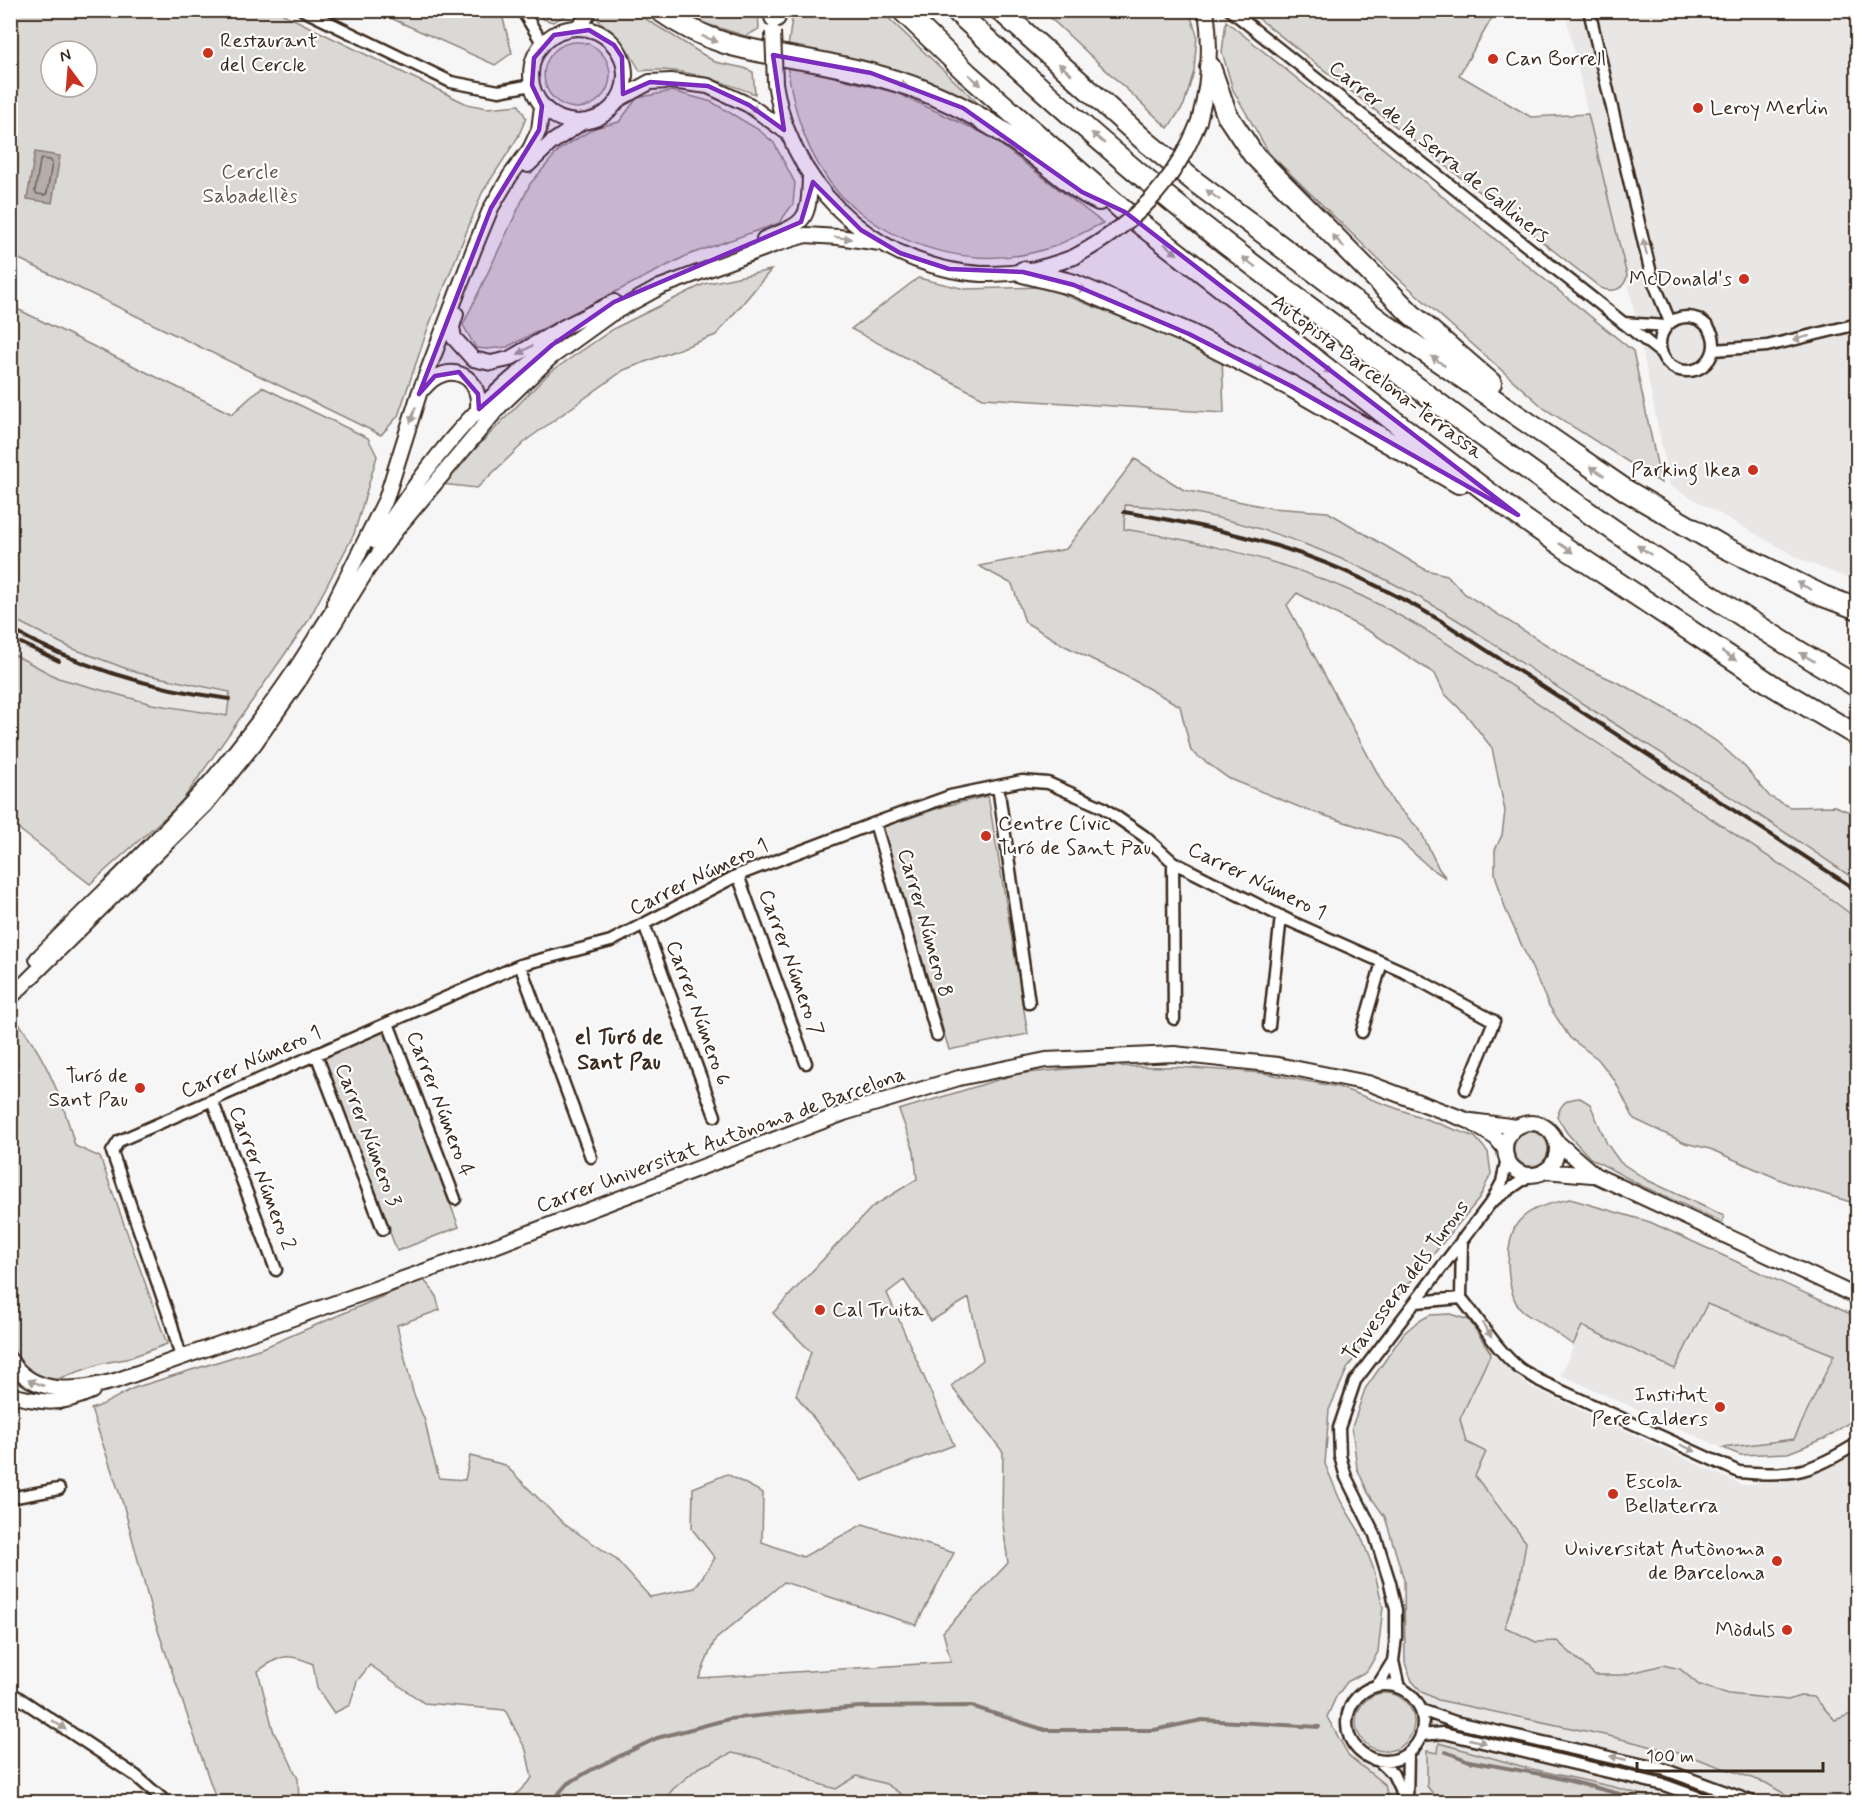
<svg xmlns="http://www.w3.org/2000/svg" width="1868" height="1813" font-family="Mynerve,sans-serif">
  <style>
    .built { fill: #e9e7e6 }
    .green { fill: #dbd9d6; stroke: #8b827a; stroke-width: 1.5; fill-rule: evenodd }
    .water { fill: #b4aeaa; stroke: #847972; stroke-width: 1.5 }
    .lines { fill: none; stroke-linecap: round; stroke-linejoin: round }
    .shore { stroke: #6b5f56; stroke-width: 1.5 }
    .stream { stroke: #847972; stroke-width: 4 }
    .minor-casing { stroke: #3b2a1e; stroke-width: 15 }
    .tertiary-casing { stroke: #3b2a1e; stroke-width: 18 }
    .motorway-casing { stroke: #3b2a1e; stroke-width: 24 }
    .minor { stroke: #fff; stroke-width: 10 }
    .tertiary { stroke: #fff; stroke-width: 14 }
    .motorway { stroke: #fff; stroke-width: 20 }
    .rail { stroke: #3b2a1e; stroke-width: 4 }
    .tertiary-bridge-casing { stroke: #3b2a1e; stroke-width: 18; stroke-linecap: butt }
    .tertiary-bridge { stroke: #fff; stroke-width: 14 }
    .oneway { fill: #a79f9a }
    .marked { fill: #7b2cbf; fill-opacity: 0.2; stroke: #7b2cbf; stroke-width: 4.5; stroke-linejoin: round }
    .poi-dot { fill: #c8321e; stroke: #fff; stroke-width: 2 }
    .labels { text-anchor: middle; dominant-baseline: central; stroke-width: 4.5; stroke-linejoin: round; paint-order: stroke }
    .poi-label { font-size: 21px; fill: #3b2a1e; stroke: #fff; text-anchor: start }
    .street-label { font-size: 21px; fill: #3b2a1e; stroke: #fff }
    .park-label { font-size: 21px; fill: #63564c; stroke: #fff }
    .neighbourhood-label { font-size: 22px; font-weight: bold; fill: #3b2a1e; stroke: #fff }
  </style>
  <rect width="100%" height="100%" fill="#f7f6f6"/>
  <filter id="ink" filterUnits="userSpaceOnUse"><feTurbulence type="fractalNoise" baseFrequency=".0167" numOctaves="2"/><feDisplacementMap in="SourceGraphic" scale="12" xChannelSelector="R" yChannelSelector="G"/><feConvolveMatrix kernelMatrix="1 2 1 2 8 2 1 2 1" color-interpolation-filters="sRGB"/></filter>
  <g filter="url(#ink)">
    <!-- built -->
    <path class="built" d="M1565,11H1857V582L1804,561L1670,486L1627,276L1590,124Z
      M1125,505L1181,511L1229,521L1334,555L1380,576L1458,620L1581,702L1816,852L1857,881V919L1823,893L1528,697L1409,622L1341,587L1287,566L1223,547L1180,538L1124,529Z
      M10,618L71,648L138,673L230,692L227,716L152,704L58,678L11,653Z
      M1707,1304L1834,1356L1794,1439L1723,1448L1561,1375L1582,1326Z
      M1450,1314L1469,1320L1491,1353L1516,1376L1531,1387L1742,1485L1806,1476L1840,1463L1857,1452V1802H1340L1349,1756L1375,1769L1395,1766L1426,1749L1428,1720L1422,1692L1412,1681L1405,1663L1404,1580L1385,1517L1368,1493L1357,1468L1352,1427L1365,1389L1404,1333L1417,1322L1430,1315Z
      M732,1753L757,1758L791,1770L819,1784L857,1776L886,1784L913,1802H664L673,1789L698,1768Z"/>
    <!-- green -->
    <path class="green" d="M10,11H277L467,104L487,108L519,105L526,118L518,137L482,193L428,328L398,416L381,435L11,255ZM51,51H87V87H51Z
      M375,11H501L512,53L495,65Z
      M537,11H571L569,14L553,22L543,19Z
      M600,11H638L644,18L715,62L744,68L753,72L755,94C718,80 679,66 640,71C628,49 619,35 598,20Z
      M685,11H758L759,29L746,36L703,23Z
      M793,11H881L982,107L866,61L788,47Z
      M1043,11H1189L1197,35L1194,71L1184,105L1168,128Z
      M1249,11H1496L1459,75L1531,117L1588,114L1627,276C1624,290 1613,293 1601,288Z
      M1226,21L1633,351L1661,483L1545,409L1388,269L1269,153L1233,90L1222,52Z
      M544 75a33 33 0 1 1 66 0a33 33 0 1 1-66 0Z
      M787,65L897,93L989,136L1103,223C1085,231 1067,242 1049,248C984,270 908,252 856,209C850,204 844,200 839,194C807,156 794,114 787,65Z
      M672,91L712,102L759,130L774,143L795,183L793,204L779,223L688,255L507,347L487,349L476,348L463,325L530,184L559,150L594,128L619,122L637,98Z
      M771,270L716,335L624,370L528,439L477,488L441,484L549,373L615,328L704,284Z
      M918,278L965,289L1044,287L1222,357L1224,413L983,398L851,329Z
      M11,306L232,414L262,387L368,438L377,456L354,534L308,621L180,804L90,884L11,823V653L58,678L152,704L227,716L230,692L138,673L71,648L11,618Z
      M1135,459L1184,490L1271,508L1328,512L1426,570L1447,575L1465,594L1579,665L1621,684L1672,712L1716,741L1745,767L1770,797L1790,807L1835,806L1857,815V881C1768,819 1675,762 1583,704C1541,677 1501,648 1459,621C1362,560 1240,510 1125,505L1124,529C1198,541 1270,557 1339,586C1415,618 1485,668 1554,714C1643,774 1733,833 1823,893L1857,919V1204L1788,1183L1710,1149L1685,1143L1634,1119L1615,1081L1598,1059L1570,1038L1549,1006L1505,908L1495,874V850L1502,835L1505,811L1492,748L1468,717L1444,693L1435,674L1374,634L1297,593L1287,605L1393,802L1420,830L1439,869L1446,878L1429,867L1398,839L1304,809L1228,778L1191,751L1180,706L1124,675L1065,646L1025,622L1012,584L979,566L1066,549Z
      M988,796L1028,1034L949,1050L883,827L945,806Z
      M11,1014C44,1051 63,1099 75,1146L100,1157L167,1344L126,1359L103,1363L55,1380L39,1377L26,1369L16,1356L11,1341Z
      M384,1031L459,1227L397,1251L324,1058Z
      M1097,1066L1177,1067L1263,1073L1338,1087L1475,1137L1488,1152L1491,1174L1479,1199L1398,1297L1348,1367L1329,1410L1325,1464L1340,1500L1359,1531L1374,1570L1383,1607L1378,1652L1367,1671L1347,1682L1336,1697L1327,1717L1349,1756L1385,1785L1389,1802H913L886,1784L857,1776L836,1789L819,1784L791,1770L757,1758L732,1753L698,1768L673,1789L663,1802H509L532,1778L526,1750L505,1710L424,1703L370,1665L357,1681L350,1705L334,1713L317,1688L313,1664C287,1652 281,1655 258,1671L274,1733L287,1755L298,1779L299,1802H217L152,1613L124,1507L91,1409C107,1404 119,1395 134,1388L265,1347L423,1279L435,1293L440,1310L397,1325L413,1392L425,1421L431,1449L439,1478L465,1480L470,1456L505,1465L564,1524L615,1558L650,1597L695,1588L715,1558L692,1529L693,1488L727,1474L763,1493L762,1542L803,1557L863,1524L954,1553L916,1625L784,1582L715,1640L699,1678L951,1662L943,1632L1008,1563L1002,1517L1003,1452L951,1386L983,1360L969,1298L931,1321L904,1280L887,1293L954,1445L862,1481L796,1395L811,1352L773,1313L872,1207L917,1179L914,1151L899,1110L1017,1074Z
      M1580,1098L1590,1104L1607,1144L1620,1162L1647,1180L1724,1216L1722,1222L1642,1186L1590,1158L1567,1133L1557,1117C1561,1103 1566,1099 1580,1098Z
      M1514 1149a17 17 0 1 1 34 0a17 17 0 1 1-34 0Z
      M1570,1199L1650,1222L1857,1317V1417L1826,1438L1788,1453L1740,1455L1723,1448L1794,1439L1834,1355L1707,1304L1675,1369L1582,1326L1573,1345C1564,1339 1555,1332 1546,1326C1539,1321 1529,1317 1522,1311C1505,1295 1503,1237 1520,1220C1533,1206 1553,1203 1570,1199Z
      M1450,1314L1469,1320L1491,1353L1460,1419L1466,1442L1486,1452L1475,1476L1526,1542L1520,1579L1505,1627L1536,1642L1557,1641L1595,1675H1623L1663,1665L1680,1669L1699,1685L1729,1694L1788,1700L1800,1696L1814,1697L1835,1720L1851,1714L1857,1719V1802H1798L1766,1783L1689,1756L1609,1736L1438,1700L1422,1692L1412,1681L1405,1663L1404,1580L1385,1517L1368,1493L1357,1468L1352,1427L1365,1389L1404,1333L1417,1322L1430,1315Z
      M1356 1722a29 29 0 1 1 58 0a29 29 0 1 1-58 0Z
      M1439,1743L1528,1768L1614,1787L1667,1802H1475L1467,1798L1434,1795L1427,1786V1751L1438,1753Z"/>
    <!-- water -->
    <path class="water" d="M35,152L60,156L52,203L27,199Z"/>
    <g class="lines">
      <!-- shore -->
      <path class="shore" d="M42,159L50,160L52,163L47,193L45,195L37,194L35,191L40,161Z"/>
      <!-- stream -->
      <path class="stream" d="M1446,1752L1469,1761L1551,1776L1650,1802
        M551,1802L567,1784L591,1770L657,1738L729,1719L785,1713L860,1707L971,1706L1045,1730H1154L1202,1720L1319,1727"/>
      <defs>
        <path id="minor" d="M303,10L451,82L499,91L532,85
          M522,10L543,44
          M1230,10L1660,352
          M1589,10L1652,278L1670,322
          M1660 344a27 27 0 1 1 54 0a27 27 0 1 1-54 0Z
          M1623,323L1666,326
          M1714,350L1767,346L1858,324
          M998,786L1029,1003
          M875,823L937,1035
          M1173,862L1174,1019
          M738,875L806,1063
          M644,924L715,1116
          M520,965L591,1157
          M388,1023L455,1199
          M1269,1026L1281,916
          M1362,1032L1382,962
          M316,1054L383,1229
          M212,1100L276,1270
          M1494,1200L1530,1175
          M1462,1239L1461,1298C1479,1319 1497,1351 1519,1368C1526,1373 1533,1376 1540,1381L1739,1472C1793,1477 1812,1472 1858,1443
          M1416,1302L1461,1298
          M181,1358L172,1325L112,1152L119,1141L520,965L611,941L738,875L875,823L950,796L1022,781L1048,783L1102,807L1144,836L1173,862L1290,921L1404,972L1494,1021L1466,1089
          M10,1498L59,1489
          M1347 1723a38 38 0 1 1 76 0a38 38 0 1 1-76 0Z
          M1374,1687L1380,1682L1393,1661
          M1399,1688L1393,1661L1396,1637V1610L1390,1583L1375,1535L1346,1477L1340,1456L1339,1428L1355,1381L1492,1201L1502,1182L1507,1158
          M10,1692L136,1776L166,1802
          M1421,1710L1455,1722L1666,1770L1753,1802
          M1421,1735L1444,1733L1664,1785L1711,1802
          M1378,1760L1393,1774L1406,1802
          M1407,1802L1408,1753"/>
        <path id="tertiary" d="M576,28L583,22L590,10
          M531 75a47 47 0 1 1 94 0a47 47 0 1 1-94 0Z
          M775,83C778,100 781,116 788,132C824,226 925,289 1026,271C1042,268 1058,263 1074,257
          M619,99L650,82L671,81L708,86L749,105L788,133
          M1199,121C1209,84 1212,49 1206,10
          M528,165L551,143L582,122
          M764,239C807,223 809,220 810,175
          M456,314L452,327L454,338L473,359L491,363L509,359L564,327L614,302
          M424,388C448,358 485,376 477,413
          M376,542C407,496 439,450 478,410C500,388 524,368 548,349
          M334,603L386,499L419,394L474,249L491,208L510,176L530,149L539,130L542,106
          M37,959C95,899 158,842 213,779C241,745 268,710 293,673C310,648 325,621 343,596
          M10,998L205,805L255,743L300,679L367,570L396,530L500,406L550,358L611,314L660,287L776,244L806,235L838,237L880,243
          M1471,1121L1517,1127
          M1505 1149a26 26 0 1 1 52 0a26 26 0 1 1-52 0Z
          M1556,1141L1595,1175L1858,1297
          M1544,1171L1592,1175
          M10,1360C34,1397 78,1391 115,1381L479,1252L844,1113L959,1078L1046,1060L1174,1054L1278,1065L1368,1083L1469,1121L1496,1138L1505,1149
          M10,1395C45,1403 59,1406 92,1391"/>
        <path id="motorway" d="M659,10C710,46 749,50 808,60C846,67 885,76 922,90C966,107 1006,132 1043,161C1062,175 1077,190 1099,200
          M773,10L775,17
          M902,10L968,74L1125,212L1394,421L1518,515L1567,549L1775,687L1858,736
          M955,10C1039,88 1127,167 1217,237C1275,283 1335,326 1394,370C1543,483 1696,592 1858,687
          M1000,10L1144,140L1194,181L1383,323L1627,491L1722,546L1823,596L1858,609
          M1210,67L1227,115L1253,154L1411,314L1491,383
          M1023,272L1074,285L1189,334L1291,386L1459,483"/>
      </defs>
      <!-- minor casing -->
      <use href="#minor" class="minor-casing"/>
      <!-- tertiary casing -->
      <use href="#tertiary" class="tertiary-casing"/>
      <!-- motorway casing -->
      <use href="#motorway" class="motorway-casing"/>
      <!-- minor -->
      <use href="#minor" class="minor"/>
      <!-- tertiary -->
      <use href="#tertiary" class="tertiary"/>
      <!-- motorway -->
      <use href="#motorway" class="motorway"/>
      <!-- rail -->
      <path class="rail" d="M1124,512C1180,521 1235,532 1289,550C1343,567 1394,593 1443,622L1858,891
        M10,629C78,667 153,689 229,699
        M21,643L59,661"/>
      <defs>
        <path id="tertiary-bridge" d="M773,32L775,83
          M1074,257C1133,225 1174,185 1199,121"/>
      </defs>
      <!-- tertiary-bridge casing -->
      <use href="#tertiary-bridge" class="tertiary-bridge-casing"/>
      <!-- tertiary-bridge -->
      <use href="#tertiary-bridge" class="tertiary-bridge"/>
    </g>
    <!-- one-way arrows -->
    <defs><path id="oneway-solid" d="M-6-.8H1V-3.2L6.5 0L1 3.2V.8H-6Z" transform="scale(1.5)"/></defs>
    <g class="oneway">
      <use href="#oneway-solid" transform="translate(710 39) rotate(21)"/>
      <use href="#oneway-solid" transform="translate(1065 69) rotate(-139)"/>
      <use href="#oneway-solid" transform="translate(975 80) rotate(41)"/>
      <use href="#oneway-solid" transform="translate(899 83) rotate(18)"/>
      <use href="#oneway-solid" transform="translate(751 107) rotate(32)"/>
      <use href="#oneway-solid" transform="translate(1098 138) rotate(-140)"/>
      <use href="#oneway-solid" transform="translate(1213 195) rotate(-143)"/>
      <use href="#oneway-solid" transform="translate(843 238) rotate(7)"/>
      <use href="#oneway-solid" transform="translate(1338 241) rotate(-135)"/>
      <use href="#oneway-solid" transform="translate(1645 247) rotate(-103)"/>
      <use href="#oneway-solid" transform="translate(1171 249) rotate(39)"/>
      <use href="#oneway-solid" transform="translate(1249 262) rotate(-143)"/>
      <use href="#oneway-solid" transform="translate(1079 288) rotate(22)"/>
      <use href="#oneway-solid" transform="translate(1801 338) rotate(166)"/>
      <use href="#oneway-solid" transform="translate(525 350) rotate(149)"/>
      <use href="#oneway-solid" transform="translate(1438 361) rotate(-145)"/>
      <use href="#oneway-solid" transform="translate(1257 368) rotate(27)"/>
      <use href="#oneway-solid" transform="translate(1325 368) rotate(38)"/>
      <use href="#oneway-solid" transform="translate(413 415) rotate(108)"/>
      <use href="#oneway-solid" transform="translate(1597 471) rotate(-146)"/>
      <use href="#oneway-solid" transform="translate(1566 548) rotate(34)"/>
      <use href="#oneway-solid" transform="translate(1644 550) rotate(-146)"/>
      <use href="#oneway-solid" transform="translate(1804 586) rotate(-154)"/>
      <use href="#oneway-solid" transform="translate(1729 656) rotate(33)"/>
      <use href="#oneway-solid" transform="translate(1807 657) rotate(-149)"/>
      <use href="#oneway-solid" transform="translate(1487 1330) rotate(56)"/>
      <use href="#oneway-solid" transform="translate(36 1383) rotate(-159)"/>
      <use href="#oneway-solid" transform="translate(1688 1448) rotate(24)"/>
      <use href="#oneway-solid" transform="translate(59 1725) rotate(34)"/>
      <use href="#oneway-solid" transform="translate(1478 1741) rotate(13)"/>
      <use href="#oneway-solid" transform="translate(1618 1758) rotate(-167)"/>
    </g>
  </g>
  <!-- marked area -->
  <path class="marked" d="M589,30L614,45L622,57L623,94L650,82L708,86L749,105L784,130L773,55L871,73L963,108L1082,192L1125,212L1518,515L1291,386L1189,334L1074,285L1023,272L949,269L900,253L861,230L813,182L801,222L614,302L552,345L479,409L478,394L459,372L435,376L419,394L491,208L539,130L542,106L532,85L534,58L554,35Z"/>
  <!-- markers -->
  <g class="poi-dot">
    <circle cx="208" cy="53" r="6"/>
    <circle cx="1493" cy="59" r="6"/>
    <circle cx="1698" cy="108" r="6"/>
    <circle cx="1744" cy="279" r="6"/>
    <circle cx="1753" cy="470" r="6"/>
    <circle cx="986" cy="836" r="6"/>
    <circle cx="140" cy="1088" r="6"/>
    <circle cx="820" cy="1310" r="6"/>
    <circle cx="1720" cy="1407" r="6"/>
    <circle cx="1613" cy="1494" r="6"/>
    <circle cx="1777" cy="1561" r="6"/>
    <circle cx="1787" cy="1630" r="6"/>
  </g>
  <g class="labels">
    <!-- poi labels -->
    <g class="poi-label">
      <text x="220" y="41">Restaurant<tspan x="220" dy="24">del Cercle</tspan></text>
      <text x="1505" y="59">Can Borrell</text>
      <text x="1710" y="108">Leroy Merlin</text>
      <text x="1732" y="279" text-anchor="end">McDonald's</text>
      <text x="1741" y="470" text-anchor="end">Parking Ikea</text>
      <text x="998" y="824">Centre Cívic<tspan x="998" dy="24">Turó de Sant Pau</tspan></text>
      <text x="128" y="1076" text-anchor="end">Turó de<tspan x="128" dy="24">Sant Pau</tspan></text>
      <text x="832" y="1310">Cal Truita</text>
      <text x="1708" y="1395" text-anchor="end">Institut<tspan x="1708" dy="24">Pere Calders</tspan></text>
      <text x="1625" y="1482">Escola<tspan x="1625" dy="24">Bellaterra</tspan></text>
      <text x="1765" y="1549" text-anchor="end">Universitat Autònoma<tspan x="1765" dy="24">de Barcelona</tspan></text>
      <text x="1775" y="1630" text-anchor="end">Mòduls</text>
    </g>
    <!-- street labels -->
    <g class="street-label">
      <text transform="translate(1439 152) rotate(39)">Carrer de la Serra de Galliners</text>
      <text transform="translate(1377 377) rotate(37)">Autopista Barcelona-Terrassa</text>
      <text transform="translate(699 877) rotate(-26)">Carrer Número 1</text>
      <text transform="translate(1257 881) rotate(26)">Carrer Número 1</text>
      <text transform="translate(925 923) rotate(74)">Carrer Número 8</text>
      <text transform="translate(791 963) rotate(70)">Carrer Número 7</text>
      <text transform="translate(698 1013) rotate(70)">Carrer Número 6</text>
      <text transform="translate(251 1062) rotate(-24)">Carrer Número 1</text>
      <text transform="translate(440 1104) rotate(69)">Carrer Número 4</text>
      <text transform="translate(368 1135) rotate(69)">Carrer Número 3</text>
      <text transform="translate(721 1140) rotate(-20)">Carrer Universitat Autònoma de Barcelona</text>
      <text transform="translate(262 1178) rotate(69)">Carrer Número 2</text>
      <text transform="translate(1406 1281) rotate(-53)">Travessera dels Turons</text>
    </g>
    <!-- park labels -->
    <g class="park-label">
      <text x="250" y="172">Cercle<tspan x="250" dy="24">Sabadellès</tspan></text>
    </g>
    <!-- neighbourhood labels -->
    <g class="neighbourhood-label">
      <text x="619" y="1038">el Turó de<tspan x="619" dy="25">Sant Pau</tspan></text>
    </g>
  </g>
  <!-- margin -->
  <rect width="1868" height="1813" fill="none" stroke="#fff" stroke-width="36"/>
  <rect x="18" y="18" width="1832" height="1777" fill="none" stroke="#3b2a1e" stroke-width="2" filter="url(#ink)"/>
  <!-- north arrow -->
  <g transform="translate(69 69) rotate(344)"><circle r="28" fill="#ffffff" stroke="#b1aaa5" stroke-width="1.5"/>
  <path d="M0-4.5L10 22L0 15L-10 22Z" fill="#c8321e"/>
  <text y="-9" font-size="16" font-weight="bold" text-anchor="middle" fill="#3b2a1e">N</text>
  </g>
  <!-- scale -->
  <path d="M1637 1762v9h186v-9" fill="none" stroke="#3b2a1e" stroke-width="3"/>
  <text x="1646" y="1762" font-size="18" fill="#3b2a1e" stroke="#ffffff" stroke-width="4.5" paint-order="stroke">100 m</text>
</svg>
